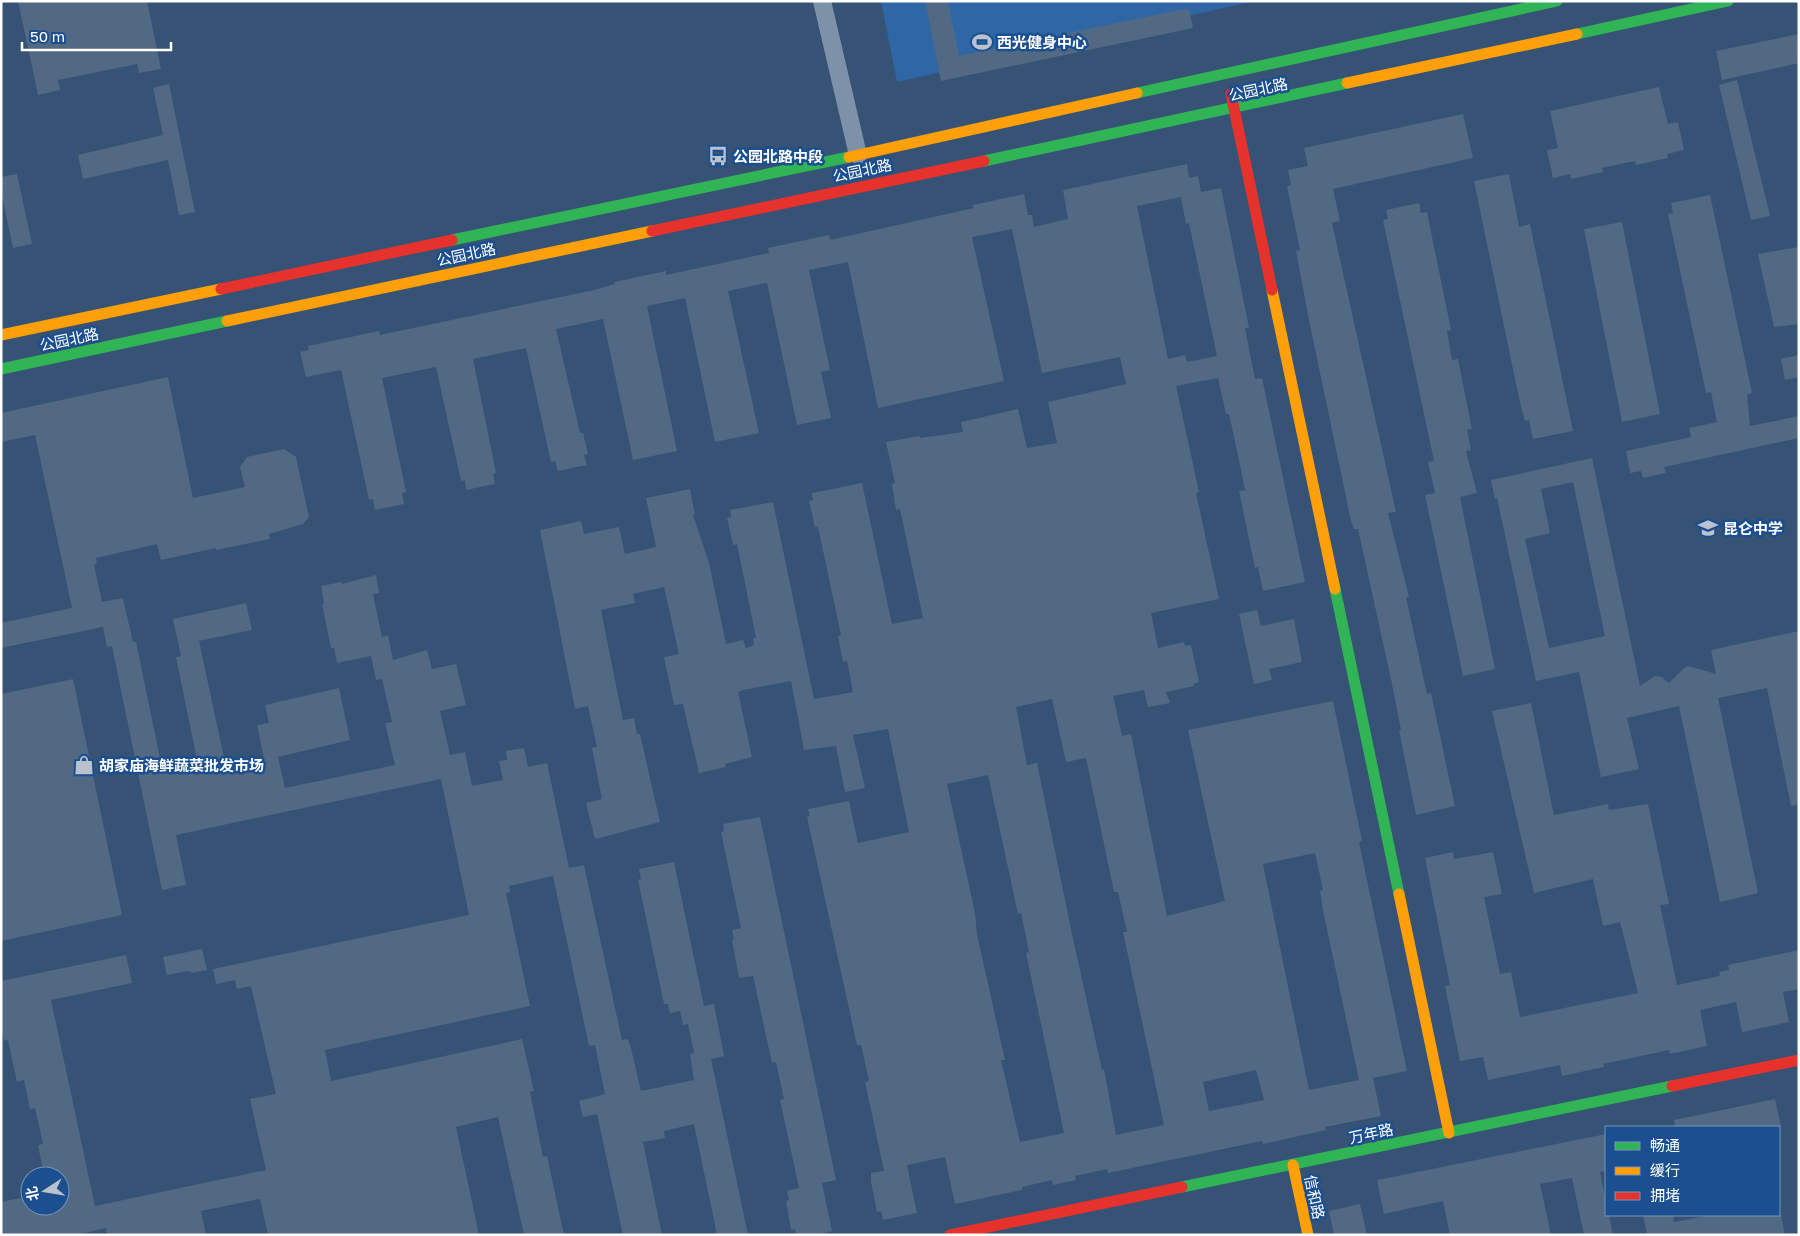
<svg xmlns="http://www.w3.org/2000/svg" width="1800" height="1236" font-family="'Golos Text','Noto Sans SC',sans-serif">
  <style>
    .grass { fill: #2f66a5 }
    .building { fill: #526984; fill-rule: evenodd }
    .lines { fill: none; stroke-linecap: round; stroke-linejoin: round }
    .street { stroke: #7d92a8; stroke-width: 18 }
    .fast { stroke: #30b455; stroke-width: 11 }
    .slow { stroke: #ff9f0a; stroke-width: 11 }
    .jam { stroke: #e5322d; stroke-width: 11 }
    .labels { text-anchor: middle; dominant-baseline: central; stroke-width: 5; stroke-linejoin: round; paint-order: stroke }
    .poi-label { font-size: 15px; font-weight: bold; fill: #fff; stroke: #1b4f8f; text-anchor: start }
    .street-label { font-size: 15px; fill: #fff; stroke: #1b4f8f }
  </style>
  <rect width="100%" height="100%" fill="#365274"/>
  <!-- grass -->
  <path class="grass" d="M881,1H1254L897,82Z"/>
  <!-- building -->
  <path class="building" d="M18,1H147L161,69L139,73L137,64L58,80L60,90L38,95Z
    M925,1H948L959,56L1179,10L1189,9L1193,28L941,81Z
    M1799,34V63L1722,80L1716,51Z
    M1737,80L1770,216L1751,220L1719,85Z
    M169,84L195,212L179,215L168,160L83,179L78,155L163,135L153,88Z
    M1659,87L1668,124L1678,122L1684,150L1667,154L1668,158L1636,165L1635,161L1602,168L1603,172L1571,179L1570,174L1553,178L1547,150L1558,148L1550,111Z
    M1463,114L1473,158L1333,189L1340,221L1332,223L1396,512L1388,513L1409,597H1406L1427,694L1431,693L1455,806L1416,815L1399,730H1401L1392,684L1358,529H1354L1351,521L1309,320L1296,251L1300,250L1287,186L1291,185L1288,170L1308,166L1304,148Z
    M1187,164L1189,178L1198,176L1201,192L1221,188L1249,328H1245L1255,379L1262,378L1305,582L1263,591L1258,567L1255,568L1239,491L1245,490L1239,460L1229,414H1226L1218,378L1176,386L1199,492L1196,493L1219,599L1151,613L1158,648L1184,642L1185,646L1191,645L1199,682L1193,684L1194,686L1166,692L1170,703L1148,707L1144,690L1113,696L1122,736L1131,734L1167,916L1225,901L1188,730L1333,701L1362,841L1359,842L1407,1071L1373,1078L1381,1116L1325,1127L1326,1130L1263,1144L1262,1141L1108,1173L1107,1169L1075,1176L1076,1180L1053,1185L1052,1180L1022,1187V1190L955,1204L945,1157L907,1165L917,1213L883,1220L881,1211L877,1212L871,1182V1173L884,1171L865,1082L869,1081L861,1045H857L807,817L810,816L808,809L849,801L858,843L909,832L888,729L853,735L865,788L845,792L836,746L804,750L791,681L743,690L738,692L752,757L725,764L726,767L699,773L683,704L674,705L664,657L679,654L664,587L633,594L635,603L601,610L623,720L634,718L637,734H640L660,822L595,839L586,803L602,799L592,748L597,747L588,706L575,709L540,530L581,521L584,534L619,527L625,554L656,547L646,498L690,489L695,515H693L709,563L726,644L743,640L746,648L754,645L753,638H756L737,544L733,545L727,518L731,517L730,510L773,502L814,699L853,692L847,661L843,662L838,636L841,635L818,527H815L809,501L813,500L812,493L862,483L892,624L923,618L900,509L896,510L892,484L895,483L886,442L920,436V438L963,432L961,422L1018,409L1027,448L1057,443L1048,402L1126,384L1120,357L1042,373L1012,229L972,237L1004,381L878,408L848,262L809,270L830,370L821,372L831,418L797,425L767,283L728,291L759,433L715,442L685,298L647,306L677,451L633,460L603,319L556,329L580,433H583L588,454L584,455L587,465L558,471L555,461L551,462L526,348L473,359L496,473L493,474L495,484L466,490L465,480L461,481L436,367L382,378L406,492L402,493L404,504L375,510L373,499L369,500L341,370L306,377L300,352L309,350L308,346L379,331L380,335L594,290L615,284L614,282L666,271V275L769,253L768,248L829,235L830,240L974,208L973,205L1024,194L1028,215H1032L1034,227L1068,219L1063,190ZM1181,197L1186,224L1189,223L1217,356L1187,362L1185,355L1168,359L1137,206ZM1052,699L1066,762L1086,758L1114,892H1118L1127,932H1123L1164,1125L1116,1135L1104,1069L1102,1070L1072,934L1037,763L1027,765L1016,707ZM988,775L1018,914L1021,913L1029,952L1026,953L1064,1133L1020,1142L1001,1060H1005L977,934L975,913L947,784ZM1315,853L1323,890L1320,891L1323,910L1359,1080L1309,1090L1263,864ZM1256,1070L1264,1100L1209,1111L1203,1082Z
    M17,174L32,244L13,248L1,191V177Z
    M1509,174L1519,227L1530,224L1573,431L1533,439L1529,420L1525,421L1520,403L1474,181Z
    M1710,195L1752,393L1747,395L1750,426L1799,416V438L1664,467L1666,473L1643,478L1641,471L1630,473L1626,451L1691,437L1689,428L1717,422L1711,392L1706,393L1668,214L1673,213L1671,203Z
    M1419,203L1421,213L1427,212L1451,330L1447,331L1452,360L1458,359L1472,429L1467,430L1471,450L1466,451L1477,493L1460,497L1495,669L1463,676L1425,495L1435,493L1428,462L1434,461L1383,220L1388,219L1386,210Z
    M1622,222L1660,414L1622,422L1584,229Z
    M1799,247V324L1774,327L1758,254Z
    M1799,355V377L1785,380L1781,359Z
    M168,377L193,498L245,487L240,467L247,457L284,449L296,457L309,517L303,524L269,534L270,539L216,550V548L161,560L157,544L96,558L97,564L94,565L102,602L123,598L133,642H136L162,768L197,760L176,657L181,656L173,619L246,603L252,630L199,641L226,767L264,759L257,725L269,723L265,705L339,688L350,740L278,757L285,788L395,765L385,723L392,722L382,679L376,680L371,656L337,663L334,648H331L322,604L324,603L321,586L342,582V584L376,575L379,593L373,594L382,637L388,635L393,660L427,650L432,669L456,664L466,705L440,711L450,755L465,752L472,786L503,780L499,761L507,760L506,751L524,748L528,767L547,763L569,868L584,865L622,1040L628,1039L631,1048L641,1091L694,1080L690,1054L694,1053L688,1024L683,1025L680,1011L670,1013L668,1004H664L638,880L641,879L639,869L674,862L704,1006L714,1004L724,1056L711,1059L748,1235H717L694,1124L664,1131L665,1138L643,1142L662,1235H623L597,1114L583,1117L579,1101L605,1094L595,1045L589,1046L553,876L509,886L510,892L506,893L530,1006L325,1050L331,1081L522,1039L534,1091L530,1092L543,1157L547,1156L564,1235H524L498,1117L456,1127L479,1235H268L260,1199L201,1211L206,1235H107L106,1228L76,1235H1V1202L30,1196V1206H60V1176H44L38,1145L43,1144L35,1108L30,1109L24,1080L17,1082L8,1040L4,1041L1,1028V981L126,955L132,983L51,1000L95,1206L266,1170L250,1099L276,1094L251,986L237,989L235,980L216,984L213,969L469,915L441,779L176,835L186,885L162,890L112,646L107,647L103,627L1,648V623L72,608L35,435L1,442V413Z
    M1592,458L1640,686L1655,676L1661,677L1669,683L1683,669L1688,666L1716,674L1711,650L1799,631V805L1791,806L1767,688L1718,698L1758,893L1720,902L1679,706L1627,718L1639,769L1601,777L1579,672L1536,681L1497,498L1495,499L1491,480ZM1573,482L1605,636L1549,648L1525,539L1550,533L1541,489Z
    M1257,610L1261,626L1294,619L1302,662L1269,669L1272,680L1254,684L1239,614Z
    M73,679L122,915L1,941V694Z
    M1531,703L1554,815L1608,804L1609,810L1648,804L1669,904L1660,905L1677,985L1720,976L1719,972L1729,970L1728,965L1799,950V989L1783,992L1789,1022L1742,1032L1736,1002L1700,1010L1707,1046L1670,1054L1669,1050L1603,1064L1604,1067L1562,1076L1560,1065L1488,1080L1483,1057L1460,1061L1445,986L1450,985L1425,858L1453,852L1454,859L1493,852L1502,894L1484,897L1500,974L1511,972L1520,1017L1638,993L1620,922L1603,926L1593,879L1534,893L1492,711Z
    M760,817L836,1180L822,1183L832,1231L816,1235H796L795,1229L791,1230L786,1201L789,1200L787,1191L799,1188L780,1100L784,1099L776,1062L772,1063L753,976L739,978L732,940L734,939L732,930L741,928L721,832L724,831L723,824Z
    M202,949L207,970L192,973L188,971L167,975L163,957Z
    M1775,1099L1781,1127H1675L1674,1120Z
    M1606,1134V1171L1600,1172L1606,1202V1215H1609L1613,1235H1584L1572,1178L1540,1184L1551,1235H1450L1443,1201L1384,1214L1377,1180Z
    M1360,1204L1367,1235H1334L1329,1211Z
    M1643,1215H1673L1674,1222L1711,1215H1781L1785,1235H1647Z"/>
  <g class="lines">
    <!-- street -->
    <path class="street" d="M822,1L858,155"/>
    <!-- fast -->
    <path class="fast" d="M1577,34L1728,1
      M1137,93L1557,1
      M984,161L1347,83
      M452,240L849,157
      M1,369L227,321
      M1335,589L1399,894
      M1182,1187L1672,1086"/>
    <!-- slow -->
    <path class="slow" d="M1347,83L1577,34
      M849,157L1137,93
      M1272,290L1335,589
      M227,321L652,231
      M1,335L221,289
      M1399,894L1449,1133
      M1293,1165L1308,1235"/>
    <!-- jam -->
    <path class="jam" d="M1231,94L1272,290
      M652,231L984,161
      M221,289L452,240
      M1672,1086L1799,1060
      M950,1235L1182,1187"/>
  </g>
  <!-- icons -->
  <defs>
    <symbol id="stadium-bare" viewBox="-9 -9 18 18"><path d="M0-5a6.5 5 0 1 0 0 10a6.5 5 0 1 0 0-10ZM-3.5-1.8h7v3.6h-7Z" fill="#b9c2ce" stroke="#1b4f8f" stroke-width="2.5" paint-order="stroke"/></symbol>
    <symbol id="bus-bare" viewBox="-9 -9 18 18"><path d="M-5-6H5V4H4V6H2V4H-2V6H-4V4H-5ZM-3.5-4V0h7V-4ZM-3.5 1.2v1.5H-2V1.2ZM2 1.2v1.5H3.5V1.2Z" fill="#b9c2ce" stroke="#1b4f8f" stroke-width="2.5" paint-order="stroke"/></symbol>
    <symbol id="school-bare" viewBox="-9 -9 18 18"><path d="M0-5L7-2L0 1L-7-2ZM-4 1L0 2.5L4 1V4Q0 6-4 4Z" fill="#b9c2ce" stroke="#1b4f8f" stroke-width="2.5" paint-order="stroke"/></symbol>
    <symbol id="shop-bare" viewBox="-9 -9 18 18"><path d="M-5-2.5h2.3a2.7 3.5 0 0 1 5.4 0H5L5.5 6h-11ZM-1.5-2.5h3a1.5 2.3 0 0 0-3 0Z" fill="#b9c2ce" stroke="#1b4f8f" stroke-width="2.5" paint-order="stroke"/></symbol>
  </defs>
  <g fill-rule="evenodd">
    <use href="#stadium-bare" x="968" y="28" width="28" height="28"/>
    <use href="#bus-bare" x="704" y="142" width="28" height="28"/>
    <use href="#school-bare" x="1694" y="514" width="28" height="28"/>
    <use href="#shop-bare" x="70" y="751" width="28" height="28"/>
  </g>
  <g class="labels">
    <!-- poi labels -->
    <g class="poi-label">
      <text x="997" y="42">西光健身中心</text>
      <text x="733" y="156">公园北路中段</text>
      <text x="1723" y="528">昆仑中学</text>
      <text x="99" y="765">胡家庙海鲜蔬菜批发市场</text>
    </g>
    <!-- street labels -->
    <g class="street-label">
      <text transform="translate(1258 89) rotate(-12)">公园北路</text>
      <text transform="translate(862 170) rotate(-12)">公园北路</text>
      <text transform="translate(466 254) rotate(-12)">公园北路</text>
      <text transform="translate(69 339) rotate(-12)">公园北路</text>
      <text transform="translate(1371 1133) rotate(-12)">万年路</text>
      <text transform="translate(1315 1197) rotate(78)">信和路</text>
    </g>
  </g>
  <!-- border -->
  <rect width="1800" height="1236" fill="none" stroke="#ffffff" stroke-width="5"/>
  <!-- legend -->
  <rect x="1605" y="1126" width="175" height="90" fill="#1b4f8f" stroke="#7695bc"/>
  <rect x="1615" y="1142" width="25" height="8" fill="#30b455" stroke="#7695bc"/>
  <text x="1650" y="1151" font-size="15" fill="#ffffff">畅通</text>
  <rect x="1615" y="1167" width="25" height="8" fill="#ff9f0a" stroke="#7695bc"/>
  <text x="1650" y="1176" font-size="15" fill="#ffffff">缓行</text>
  <rect x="1615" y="1192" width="25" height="8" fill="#e5322d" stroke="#7695bc"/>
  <text x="1650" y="1201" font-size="15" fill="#ffffff">拥堵</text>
  <!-- north arrow -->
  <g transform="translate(45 1191) rotate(258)"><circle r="24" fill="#1b4f8f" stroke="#7695bc"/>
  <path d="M0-4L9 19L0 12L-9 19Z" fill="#b9c2ce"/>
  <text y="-8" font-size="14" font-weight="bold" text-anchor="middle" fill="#ffffff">北</text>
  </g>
  <!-- scale -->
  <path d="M22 42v8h149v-8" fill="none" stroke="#ffffff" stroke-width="2.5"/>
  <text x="30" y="42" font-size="15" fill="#ffffff" stroke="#1b4f8f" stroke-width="4" paint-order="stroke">50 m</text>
</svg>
